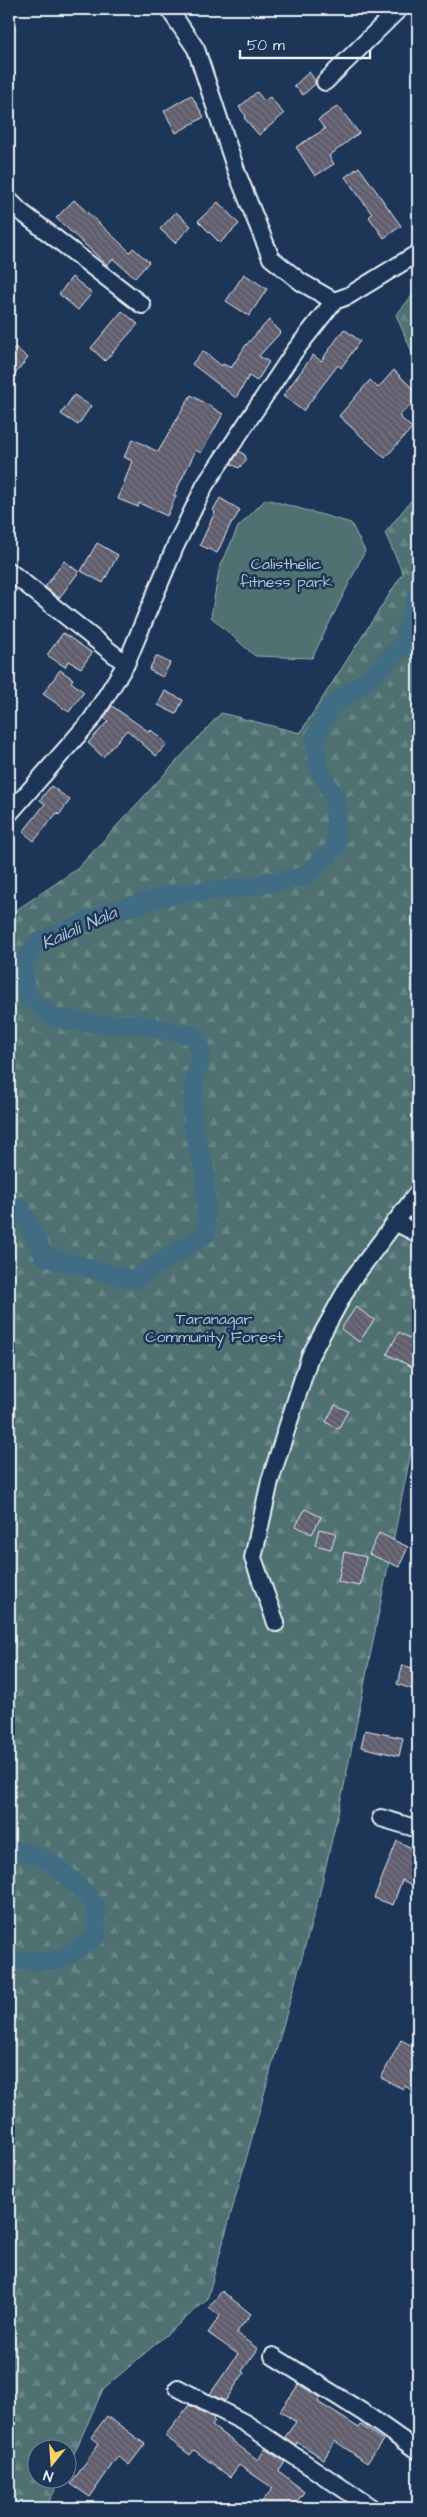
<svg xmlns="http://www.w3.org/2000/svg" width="427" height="2517" font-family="'Architects Daughter',sans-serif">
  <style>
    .green { fill: #507171; stroke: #9cb1b4 }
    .forest { fill: url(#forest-firs); stroke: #9cb1b4 }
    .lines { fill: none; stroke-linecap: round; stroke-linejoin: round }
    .canal { stroke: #406c84; stroke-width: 19 }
    .building { fill: url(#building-back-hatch); stroke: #e8f1f8 }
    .minor-casing { stroke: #e8f1f8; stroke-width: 20 }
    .minor { stroke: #1d3557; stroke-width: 16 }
    .labels { text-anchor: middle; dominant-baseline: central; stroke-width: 5; stroke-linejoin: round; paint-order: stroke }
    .park-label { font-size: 16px; fill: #b3c4c9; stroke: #1d3557 }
    .water-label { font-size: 18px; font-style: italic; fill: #adc2cf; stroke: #1d3557 }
  </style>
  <defs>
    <pattern id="forest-firs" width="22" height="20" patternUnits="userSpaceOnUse" patternTransform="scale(1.25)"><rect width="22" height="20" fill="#507171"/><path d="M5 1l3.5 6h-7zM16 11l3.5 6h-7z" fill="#698686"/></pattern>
    <pattern id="building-back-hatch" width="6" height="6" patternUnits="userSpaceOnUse" patternTransform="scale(1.25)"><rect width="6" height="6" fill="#615d6d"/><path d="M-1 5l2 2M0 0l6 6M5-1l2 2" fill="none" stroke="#787583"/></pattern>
  </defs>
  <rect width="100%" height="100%" fill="#1d3557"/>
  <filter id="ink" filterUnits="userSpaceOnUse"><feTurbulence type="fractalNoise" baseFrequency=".02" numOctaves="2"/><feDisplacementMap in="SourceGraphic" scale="10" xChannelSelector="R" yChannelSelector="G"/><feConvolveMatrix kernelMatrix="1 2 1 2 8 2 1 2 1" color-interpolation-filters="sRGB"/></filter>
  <g filter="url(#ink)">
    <!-- green -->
    <path class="green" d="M266,499L351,523L365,551L312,658L255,656L211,617L219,570L238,527Z"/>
    <!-- forest -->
    <path class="forest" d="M418,289V366L396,315Z
      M418,492V1417L344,1786L319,1896L207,2300L103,2389L68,2467V2450H38V2480H61L45,2508H9V915L77,869L221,713L300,733L403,573L385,533Z"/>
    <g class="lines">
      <!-- canal -->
      <path class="canal" d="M9,1205L21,1208L44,1256L134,1280L206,1234L205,1171L193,1128V1088L201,1054L195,1036L138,1024L103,1025L55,1018L27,997L22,965L39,942L107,913L174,894L240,888L306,876L336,847L335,799L319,769L315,737L331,706L371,677L403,645L418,593
        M9,1849C49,1853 68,1876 95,1904L96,1937L58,1961H9"/>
    </g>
    <!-- building -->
    <path class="building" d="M309,72L315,80V84L303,95L294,86Z
      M257,92L264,101L270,97L284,114L259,135L244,118L246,116L239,107Z
      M191,95L204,117L176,133L164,111Z
      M338,106L359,133L329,156L334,164L315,176L296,147L325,129L318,120Z
      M359,167L401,226L384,238L369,217L372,214L345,177Z
      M74,200L130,252L133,248L149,262L135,278L113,259L107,265L56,218Z
      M218,202L239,224L220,243L198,221Z
      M176,212L191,226L175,243L160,229Z
      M244,274L267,289L249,316L226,301Z
      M72,277L92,293L78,310L59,294Z
      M122,311L138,324L105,361L91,348Z
      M269,320L281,332L259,356L269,362L257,381L249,376L236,398L192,364L203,351L222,366L223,364L231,368L246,345Z
      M344,329L360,341L341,368L338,365L303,411L283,396L313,355L321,361Z
      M15,347L28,358L9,381V355Z
      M394,370L418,394V398L399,416L412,428L385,458L339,416L370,380L378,388Z
      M74,395L91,406L78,425L61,414Z
      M191,395L223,414L201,453L196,450L174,495L176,496L167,516L139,503L138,507L118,499L132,461L124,457L133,439L158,452Z
      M239,451L245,455L246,460L239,468L231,464Z
      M220,498L240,510L233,522L232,521L217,553L200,545L215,512L213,510Z
      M97,543L118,555L103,583L81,571Z
      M64,561L79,572L59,598L45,587Z
      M63,633L92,653L81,668L68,661L65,667L47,655Z
      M156,656L170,663L163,677L149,670Z
      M60,670L73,679L71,682L84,692L69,712L43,694Z
      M165,691L183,700L176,714L158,705Z
      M112,706L149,732L151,730L167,744L156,756L127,730L103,757L88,743L108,721L104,718Z
      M51,786L70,800L59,815L57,813L34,841L23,832L45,804L40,800Z
      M356,1307L374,1320L359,1342L341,1329Z
      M399,1332L418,1343V1370L387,1354Z
      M335,1405L348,1411L338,1429L326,1422Z
      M305,1509L321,1517L312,1534L296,1526Z
      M319,1529L336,1533L331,1549L315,1545Z
      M379,1533L408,1547L399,1567L369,1554Z
      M344,1552L366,1557L360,1586L338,1582Z
      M403,1665L418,1670V1691L397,1684Z
      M365,1730L403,1738L399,1756L361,1747Z
      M397,1841L418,1851V1888L402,1880L393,1905L374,1898Z
      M401,2040L418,2049V2094L405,2086L403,2089L381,2078Z
      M222,2291L251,2314L236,2333L258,2349L242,2371L244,2373L225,2401L210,2394L238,2354L208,2333L220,2316L209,2307Z
      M299,2384L320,2398L318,2402L359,2428L361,2425L383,2440L367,2463L335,2441L324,2459L297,2442L296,2445L285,2437L296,2422L280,2411Z
      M189,2405L214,2418L213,2420L215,2422L212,2426L258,2460L265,2449L285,2462L279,2471L304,2492L292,2508H257L273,2488L239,2465L230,2477L194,2450L190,2455L165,2436Z
      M107,2416L145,2444L129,2465L118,2456L90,2497L71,2484L99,2443L91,2437Z"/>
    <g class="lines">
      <defs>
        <path id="minor" d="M169,9L196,49L237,173L271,258L301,282L334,301L348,296L418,253
          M325,82L399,9
          M9,200L20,211L142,305
          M9,571L126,664
          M9,814L92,719L126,664L175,547L205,485L294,352L334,301
          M395,1222L418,1234
          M276,1623L253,1558L270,1481L310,1356L351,1281L418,1192
          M381,1818L418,1829
          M273,2356L364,2413L418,2451
          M178,2388L245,2423L372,2508"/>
      </defs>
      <!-- minor casing -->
      <use href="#minor" class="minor-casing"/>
      <!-- minor -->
      <use href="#minor" class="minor"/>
    </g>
  </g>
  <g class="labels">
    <!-- park labels -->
    <g class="park-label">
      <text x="286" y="564">Calisthelic<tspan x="286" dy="18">fitness park</tspan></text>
      <text x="214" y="1319">Taranagar<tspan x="214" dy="18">Community Forest</tspan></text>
    </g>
    <!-- water labels -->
    <g class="water-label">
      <text transform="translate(79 928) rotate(-24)">Kailali Nala</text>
    </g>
  </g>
  <!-- margin -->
  <rect width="427" height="2517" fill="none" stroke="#1d3557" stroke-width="30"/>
  <rect x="15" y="15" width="397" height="2487" fill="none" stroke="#e8f1f8" stroke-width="2" filter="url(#ink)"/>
  <!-- north arrow -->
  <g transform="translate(52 2464) rotate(197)"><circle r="24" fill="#1d3557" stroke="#6e8097"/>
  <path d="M0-4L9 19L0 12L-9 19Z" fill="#ffd166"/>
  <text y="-8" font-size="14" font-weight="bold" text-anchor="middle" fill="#e8f1f8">N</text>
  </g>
  <!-- scale -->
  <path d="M240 50v8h130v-8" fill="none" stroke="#e8f1f8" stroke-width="2.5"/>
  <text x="247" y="50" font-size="15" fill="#e8f1f8" stroke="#1d3557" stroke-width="4" paint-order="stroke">50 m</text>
</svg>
